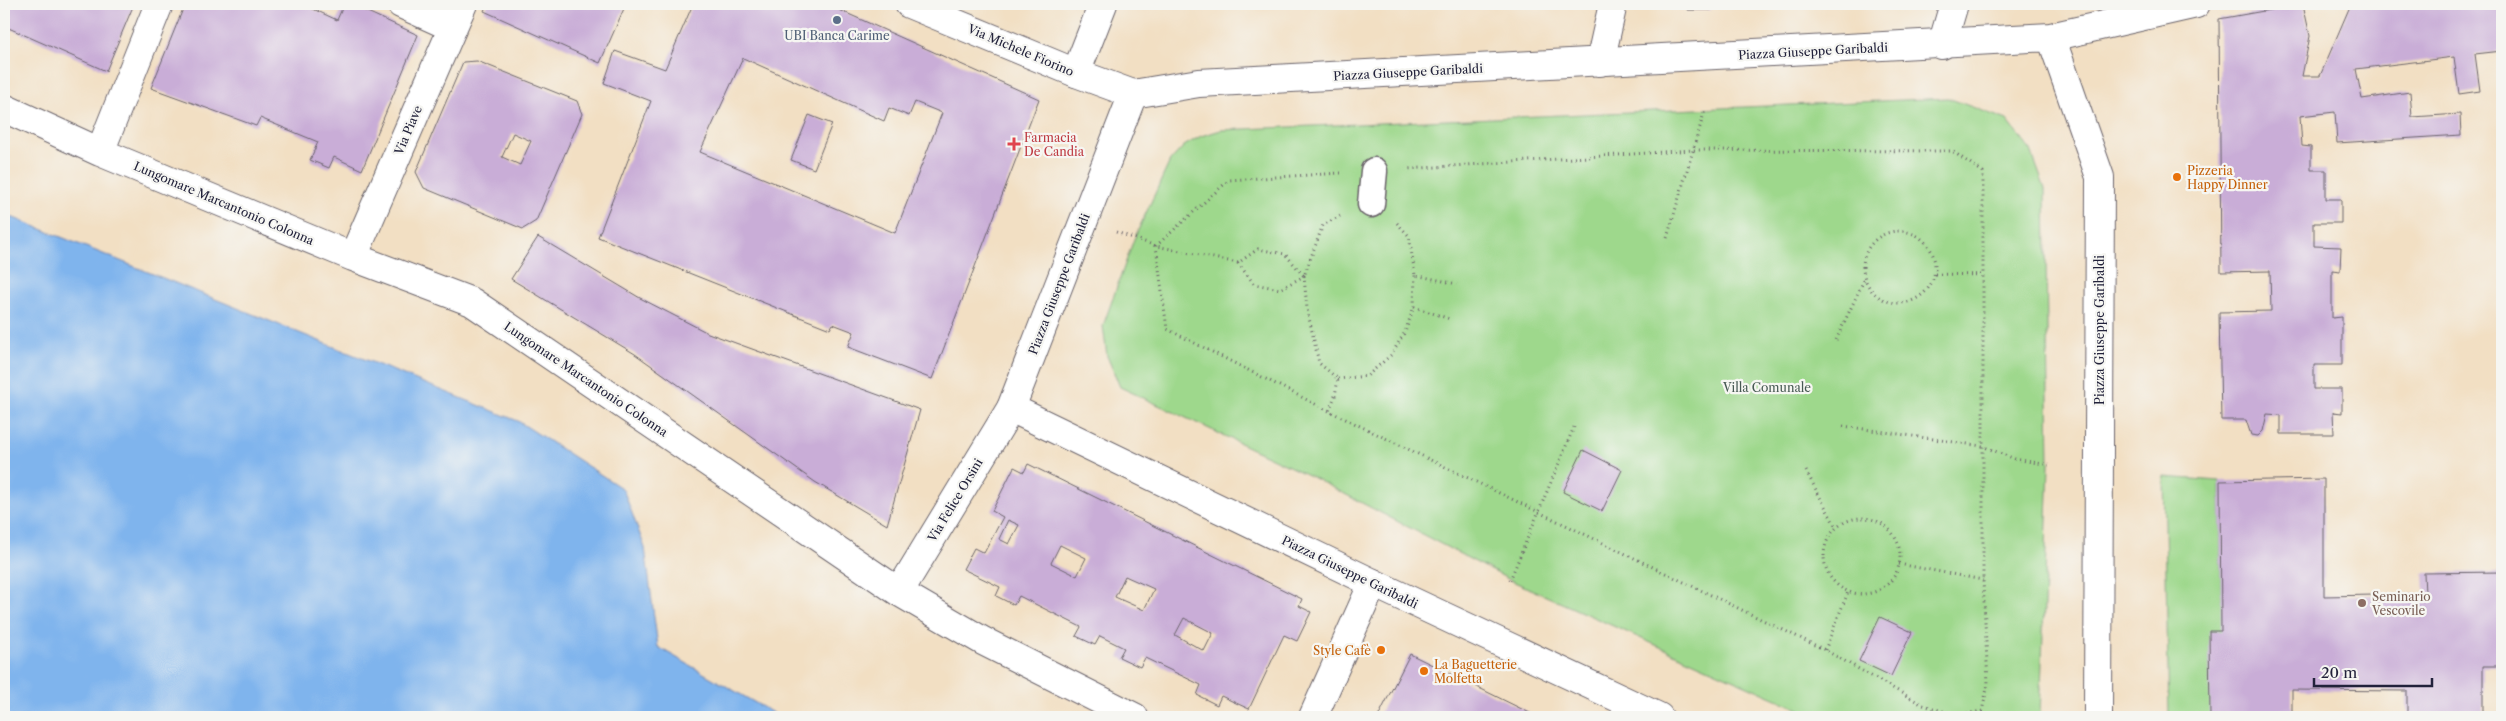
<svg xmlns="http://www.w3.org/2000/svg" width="2506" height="721" font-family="'Libre Caslon Text',serif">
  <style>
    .green { fill: #9ed88c; stroke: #607d64 }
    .water { fill: #7fb4ed; stroke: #506b94 }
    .building { fill: #c9add7; fill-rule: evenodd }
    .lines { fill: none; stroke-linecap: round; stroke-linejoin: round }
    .pedestrian-casing { stroke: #6b646b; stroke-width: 29 }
    .minor-casing { stroke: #6b646b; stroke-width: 30 }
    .tertiary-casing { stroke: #6b646b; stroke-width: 30 }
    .path { stroke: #6b646b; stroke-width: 3; stroke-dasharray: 1 4; stroke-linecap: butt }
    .pedestrian { stroke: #fff; stroke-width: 26 }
    .minor { stroke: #fff; stroke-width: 28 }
    .tertiary { stroke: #fff; stroke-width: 28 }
    .service-dot { fill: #5c6f8a; stroke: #f6f6f2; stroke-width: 2 }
    .health-dot { fill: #e0444e; stroke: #f6f6f2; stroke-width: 2 }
    .food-dot { fill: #e8710a; stroke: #f6f6f2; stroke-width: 2 }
    .education-dot { fill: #8d6e63; stroke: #f6f6f2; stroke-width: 2 }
    .labels { text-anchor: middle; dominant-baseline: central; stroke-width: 4.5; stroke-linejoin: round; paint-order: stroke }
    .service-label { font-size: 12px; fill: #4e5e75; stroke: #f6f6f2 }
    .street-label { font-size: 12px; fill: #22223b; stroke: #f6f6f2 }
    .health-label { font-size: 12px; fill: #be3a42; stroke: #f6f6f2; text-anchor: start }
    .food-label { font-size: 12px; fill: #c56008; stroke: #f6f6f2; text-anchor: start }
    .park-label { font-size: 12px; fill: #475953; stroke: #f6f6f2 }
    .education-label { font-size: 12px; fill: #785e54; stroke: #f6f6f2; text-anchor: start }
  </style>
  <rect width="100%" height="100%" fill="#f6f6f2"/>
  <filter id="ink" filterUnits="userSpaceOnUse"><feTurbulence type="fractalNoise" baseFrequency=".02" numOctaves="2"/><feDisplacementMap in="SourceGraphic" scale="10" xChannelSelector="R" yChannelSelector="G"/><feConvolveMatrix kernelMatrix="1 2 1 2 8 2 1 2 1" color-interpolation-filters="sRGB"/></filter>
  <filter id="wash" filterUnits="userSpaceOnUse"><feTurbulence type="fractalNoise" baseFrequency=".0096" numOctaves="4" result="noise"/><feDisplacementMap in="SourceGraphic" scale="20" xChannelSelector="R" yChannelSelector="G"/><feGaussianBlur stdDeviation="1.12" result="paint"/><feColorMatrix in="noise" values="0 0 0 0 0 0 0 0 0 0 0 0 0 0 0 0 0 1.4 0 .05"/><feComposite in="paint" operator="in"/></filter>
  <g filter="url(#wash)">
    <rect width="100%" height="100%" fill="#f2dfc3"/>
    <!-- green -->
    <path class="green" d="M1948,98L2007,120L2031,151L2045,189L2049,465L2040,717H1817L1510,580L1312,477L1120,387L1107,356L1103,326L1134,239L1170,161L1184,146L1201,136L1221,130Z
      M2164,477L2220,481L2223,717H2169Z"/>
    <!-- water -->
    <path class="water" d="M4,214L518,421L623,489L645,548L658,647L780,717H4Z"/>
    <g id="blocks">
      <!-- building -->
      <path class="building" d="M4,4H134L106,71L4,26Z
        M185,4H313L311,8L337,20L344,4H350L418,35L362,170L334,157L329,168L310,160L318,142L260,118L256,126L151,88Z
        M487,4H626L600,63L484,11Z
        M693,4H826L1039,99L932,379L848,347L854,332L833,324L830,329L598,237L651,101L604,83L615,51L665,69ZM743,58L884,121L889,108L909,116L915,102L942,113L895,233L700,152Z
        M1686,4H1711V10H1687Z
        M2303,4L2310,36L2302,76H2320L2351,4H2502V51L2475,54L2480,91L2459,94L2454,57L2356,69L2362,99L2410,92L2412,117L2460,114L2461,135L2337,143L2335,112L2300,116L2302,146L2311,147V170H2326V199H2341V223H2314V246L2341,247L2340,271L2332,270V318L2342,317V365H2314V389H2342V413L2333,412L2334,434H2281V415L2267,414L2263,431L2258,436L2251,435L2246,420H2221L2219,312L2271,311L2270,271L2221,272L2219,19Z
        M477,61L577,101L582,114L536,221L523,229L424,188L416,172L463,62ZM513,133L531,141L520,165L502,157Z
        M809,115L832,124L814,169L791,160Z
        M538,237L640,298L708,333L920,410L887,525L815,482L635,354L511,279Z
        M1583,450L1622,470L1602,511L1563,492Z
        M1028,464L1302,599L1299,606L1311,612L1297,641L1284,635L1249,709L1221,696L1217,705L1197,695L1201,685L1145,658L1140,667L1119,657L1124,648L1100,636L1095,645L1076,636L1081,627L1019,596L1014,605L996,596L1000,587L963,569L974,548L984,553L1003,517L992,511L1014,467L1024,472ZM1008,520L1019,525L1009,544L999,539ZM1060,545L1086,558L1077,576L1051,563ZM1125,576L1154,589L1144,610L1115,597ZM1184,618L1213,633L1204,651L1175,635Z
        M2324,479V596L2425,594L2424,573L2502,572V666H2483V717H2407V691L2292,690V717H2210L2209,631H2221L2220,481Z
        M1880,617L1912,632L1891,676L1859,661Z
        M1410,654L1538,717H1378Z"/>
    </g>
  </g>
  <g filter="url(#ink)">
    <use href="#blocks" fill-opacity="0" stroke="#6b646b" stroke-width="1"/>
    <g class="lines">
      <defs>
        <path id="pedestrian" d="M1371,204L1374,171"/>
        <path id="minor" d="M401,4L452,27
          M1942,45L1954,4
          M1600,62L1613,4
          M1076,73L1103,4
          M4,108L100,152L353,257L472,302L899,592L983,641L1134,717
          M100,152L159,4
          M353,257L463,4
          M899,592L1011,408
          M1313,717L1373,583"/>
        <path id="tertiary" d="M909,4L1076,73L1133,94
          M2051,37L2100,177L2098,717
          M1659,717L1373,583L1011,408L1133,94L1199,83L2051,37L2196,4"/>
      </defs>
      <!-- pedestrian casing -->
      <use href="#pedestrian" class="pedestrian-casing"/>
      <!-- minor casing -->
      <use href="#minor" class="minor-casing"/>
      <!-- tertiary casing -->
      <use href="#tertiary" class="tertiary-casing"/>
      <!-- path -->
      <path class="path" d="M1397,223L1409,236L1415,275L1457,284
        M1863 267a36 36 0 1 1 72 0a36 36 0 1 1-72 0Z
        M1116,232L1156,246L1238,263L1258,249L1285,254L1304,276L1323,225L1340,216
        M1667,238L1705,110
        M1238,263L1254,284L1280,289L1304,276L1307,309L1319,363L1338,379L1335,396L1329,411L1825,650L1923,705L1956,715L1982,711L1988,684L1983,580V172L1952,151L1693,150L1407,169
        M1935,274L1983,275
        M1414,307L1450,319
        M1836,340L1864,280
        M1338,379L1367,376L1391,355L1405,332L1414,307L1415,275
        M1329,411L1167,329L1156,246L1229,180L1341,173
        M1843,426L1982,446L2015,459L2049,465
        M1806,471L1836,527
        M1824 556a38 38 0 1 1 76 0a38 38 0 1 1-76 0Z
        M1899,564L1983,580
        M1510,580L1574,427
        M1825,650L1848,592"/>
      <!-- pedestrian -->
      <use href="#pedestrian" class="pedestrian"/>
      <!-- minor -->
      <use href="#minor" class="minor"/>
      <!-- tertiary -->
      <use href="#tertiary" class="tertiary"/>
    </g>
  </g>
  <!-- markers -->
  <circle class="service-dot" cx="837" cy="20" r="5"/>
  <path class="health-dot" d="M1011.5 136.5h5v5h5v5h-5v5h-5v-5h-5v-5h5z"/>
  <g class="food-dot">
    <circle cx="2177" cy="177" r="5"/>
    <circle cx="1381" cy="650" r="5"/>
    <circle cx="1424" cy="671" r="5"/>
  </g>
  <circle class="education-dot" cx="2362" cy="603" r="5"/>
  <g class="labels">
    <!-- service labels -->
    <g class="service-label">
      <text x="837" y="35">UBI Banca Carime</text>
    </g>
    <!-- street labels -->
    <g class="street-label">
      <text transform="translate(1021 50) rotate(23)">Via Michele Fiorino</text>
      <text transform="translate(1813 51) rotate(-3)">Piazza Giuseppe Garibaldi</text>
      <text transform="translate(1408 72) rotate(-3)">Piazza Giuseppe Garibaldi</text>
      <text transform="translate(408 130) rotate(-67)">Via Piave</text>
      <text transform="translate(224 203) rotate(23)">Lungomare Marcantonio Colonna</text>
      <text transform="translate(1059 284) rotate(-69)">Piazza Giuseppe Garibaldi</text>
      <text transform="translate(2099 330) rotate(-90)">Piazza Giuseppe Garibaldi</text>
      <text transform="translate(586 379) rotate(34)">Lungomare Marcantonio Colonna</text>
      <text transform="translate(955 500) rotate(-59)">Via Felice Orsini</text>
      <text transform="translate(1350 572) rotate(26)">Piazza Giuseppe Garibaldi</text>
    </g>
    <!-- health labels -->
    <g class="health-label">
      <text x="1024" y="137">Farmacia<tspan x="1024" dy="14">De Candia</tspan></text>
    </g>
    <!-- food labels -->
    <g class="food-label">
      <text x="2187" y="170">Pizzeria<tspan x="2187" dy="14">Happy Dinner</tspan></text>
      <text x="1371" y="650" text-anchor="end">Style Cafè</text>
      <text x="1434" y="664">La Baguetterie<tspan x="1434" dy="14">Molfetta</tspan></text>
    </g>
    <!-- park labels -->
    <g class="park-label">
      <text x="1767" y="387">Villa Comunale</text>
    </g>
    <!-- education labels -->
    <g class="education-label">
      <text x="2372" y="596">Seminario<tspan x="2372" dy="14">Vescovile</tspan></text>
    </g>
  </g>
  <!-- margin -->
  <rect width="2506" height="721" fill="none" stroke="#f6f6f2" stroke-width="20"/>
  <!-- scale -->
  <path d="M2314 678v8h118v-8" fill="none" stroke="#22223b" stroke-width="2.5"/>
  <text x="2321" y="678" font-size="15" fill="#22223b" stroke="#f6f6f2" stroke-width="4" paint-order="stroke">20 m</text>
</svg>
